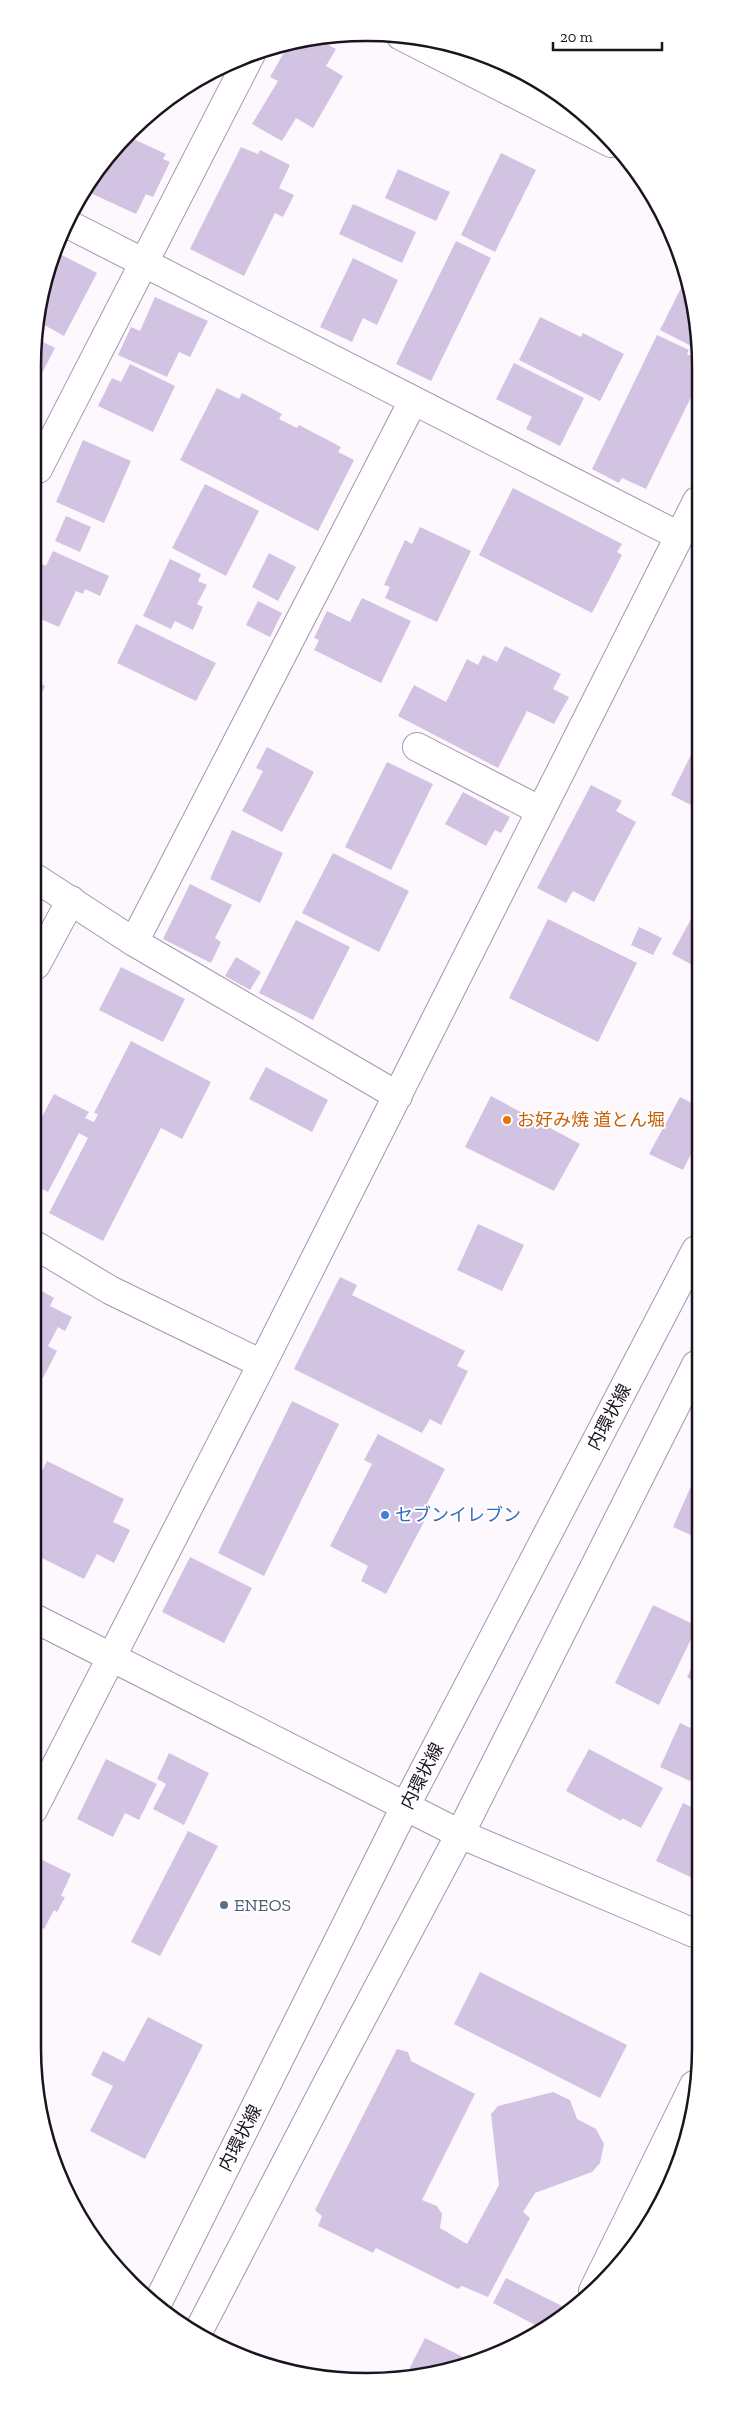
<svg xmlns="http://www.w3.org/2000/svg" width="733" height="2414" font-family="'Zilla Slab','Noto Sans JP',serif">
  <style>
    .building { fill: #d2c3e2 }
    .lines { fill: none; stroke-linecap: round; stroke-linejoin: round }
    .minor-casing { stroke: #a693ae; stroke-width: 30 }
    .tertiary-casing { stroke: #a693ae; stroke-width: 30 }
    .minor { stroke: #fff; stroke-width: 28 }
    .tertiary { stroke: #fff; stroke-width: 28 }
    .food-dot { fill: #e8710a; stroke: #fff; stroke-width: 2 }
    .shop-dot { fill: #3f7fe0; stroke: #fff; stroke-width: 2 }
    .service-dot { fill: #5c6f8a; stroke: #fff; stroke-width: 2 }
    .labels { text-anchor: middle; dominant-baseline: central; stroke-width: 4; stroke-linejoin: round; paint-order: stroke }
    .food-label { font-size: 18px; fill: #c56008; stroke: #fff; text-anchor: start }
    .street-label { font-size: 18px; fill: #1b131e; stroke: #fff }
    .shop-label { font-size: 18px; fill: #366cbe; stroke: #fff; text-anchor: start }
    .service-label { font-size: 18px; fill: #4e5e75; stroke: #fff; text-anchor: start }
    .rim { fill: none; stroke: #1b131e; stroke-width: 2.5 }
  </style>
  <rect width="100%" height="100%" fill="#fcf8fe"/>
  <!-- building -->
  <path class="building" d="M316,38L336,49L326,66L343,76L313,128L296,118L282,141L252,124L278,81L270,77L290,42Z
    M211,72L207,81L201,78Z
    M127,136L166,154L163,159L170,162L153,197L146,194L136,214L84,190L89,181Z
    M241,147L258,154L260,150L290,165L279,188L294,195L283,217L275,213L244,276L190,249Z
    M501,153L536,170L495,252L461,235Z
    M398,169L450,192L436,221L385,198Z
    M353,204L416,232L402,263L339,234Z
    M456,241L491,258L431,381L396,364Z
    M54,251L97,273L64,336L39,322V302Z
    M353,258L398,280L377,325L363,318L352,342L320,327Z
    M685,280L698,323V343L694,341L691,346L660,330Z
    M155,297L208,321L190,357L179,352L167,377L118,355L131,327L140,331Z
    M540,317L581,337L583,333L624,354L600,401L519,360Z
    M657,335L689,350L687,354L698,360V383L646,489L622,478L619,483L592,469Z
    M39,340L55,348L39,379Z
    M514,363L584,398L560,446L526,429L532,417L496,399Z
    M130,364L175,386L153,432L98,406L112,378L121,382Z
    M217,388L239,399L242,393L282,414L279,419L297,428L299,425L341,447L338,452L354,460L318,531L180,460Z
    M83,440L131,461L104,523L56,502Z
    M205,484L259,511L226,576L172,548Z
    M513,488L622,544L617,552L622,555L592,613L479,555Z
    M66,516L91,527L80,552L55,541Z
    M420,527L471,551L437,622L385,598L390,587L384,585L405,540L412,544Z
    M53,551L109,576L100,596L85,589L83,594L76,591L59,627L38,618V562L46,566Z
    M269,553L296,567L278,601L252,587Z
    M170,559L201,574L198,581L207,585L197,604L203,607L193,630L175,621L171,629L143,616Z
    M362,598L411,621L381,683L314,650L319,640L314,638L327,611L350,622Z
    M258,601L282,613L270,637L246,625Z
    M136,624L216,663L196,701L117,663Z
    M505,646L561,674L553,689L569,697L554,724L527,711L498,768L398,716L414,685L446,702L467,659L478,665L483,655L497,662Z
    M37,682L45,686L37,703Z
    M697,743V808L671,795Z
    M267,747L314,772L282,832L242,811L263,771L256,768Z
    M387,762L433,784L391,870L345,847Z
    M591,785L622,801L616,811L636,822L594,902L573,891L566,903L537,888Z
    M463,792L510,817L501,833L495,830L486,846L445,824Z
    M232,830L283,853L260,903L210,879Z
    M333,853L409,891L379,952L302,913Z
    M190,884L232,905L215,938L221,942L211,963L163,939Z
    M697,908V910L696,967L672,954Z
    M548,919L637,963L598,1042L509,998Z
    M296,920L350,947L313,1020L259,993Z
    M639,927L662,938L653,955L631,945Z
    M236,957L261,972L250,990L225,976Z
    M121,967L185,999L163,1042L99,1010Z
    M131,1041L211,1082L182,1139L161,1128L103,1241L49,1213L88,1138L79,1133L48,1192L36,1186V1128L54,1094L89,1112L85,1118L94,1122L98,1114L94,1113Z
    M266,1067L328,1100L312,1132L249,1099Z
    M491,1096L580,1144L554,1191L465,1147Z
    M680,1097L696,1105V1144L683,1170L649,1154Z
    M478,1224L524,1245L502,1291L457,1270Z
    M340,1277L357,1285L352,1295L465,1351L457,1366L468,1371L441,1425L430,1419L422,1433L294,1369Z
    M35,1287L54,1298L50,1306L72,1317L65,1331L58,1327L48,1346L57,1351L43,1378L35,1374Z
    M292,1401L339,1424L264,1576L218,1553Z
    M378,1434L445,1469L422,1513L427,1516L386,1594L361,1581L368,1566L330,1546L372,1464L364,1460Z
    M47,1461L124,1499L113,1522L130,1530L114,1563L97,1554L84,1579L34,1554L35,1486Z
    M695,1477V1537L673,1527Z
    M190,1557L252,1588L224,1643L162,1612Z
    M653,1605L695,1625V1631L659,1705L615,1683Z
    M695,1661V1682L687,1677Z
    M34,1701L38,1712L35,1718L40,1720L34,1733Z
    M680,1723L695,1730V1771L690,1781L660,1767Z
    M589,1749L663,1788L641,1828L622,1818L621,1821L566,1791Z
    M169,1753L209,1773L184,1825L153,1809L166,1784L157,1779Z
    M106,1759L157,1784L139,1820L125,1813L113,1837L77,1819Z
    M683,1803L695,1809V1879L656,1861Z
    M188,1831L218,1846L160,1956L131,1942Z
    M38,1858L71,1874L61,1896L65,1897L57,1912L54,1910L44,1929L33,1924V1869Z
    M480,1972L627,2045L600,2098L454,2024Z
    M148,2017L203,2045L145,2159L90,2131L113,2086L91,2075L103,2051L124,2062Z
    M397,2049L408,2052L411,2061L475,2094L422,2200L437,2206L442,2214L440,2228L467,2244L499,2185L491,2114L498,2106L553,2092L570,2100L577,2119L596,2129L604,2144L600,2163L592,2172L535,2193L523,2212L530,2218L488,2297L462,2286L458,2289L376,2248L373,2253L318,2226L322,2216L315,2210Z
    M506,2278L562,2306L555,2319L549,2316L541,2328L493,2303Z
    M425,2338L473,2362L472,2364L404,2379Z"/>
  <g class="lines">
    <defs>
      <path id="minor" d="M519,94L528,77
        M66,223L679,536
        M38,469L251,54
        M417,747L541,811
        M37,879L134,942L398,1096
        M134,942L413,401
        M36,965L71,900
        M35,1245L110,1290L262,1364
        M33,1810L262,1364L697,501
        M593,2291L694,2085"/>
      <path id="tertiary" d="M401,36L611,143
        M34,1618L460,1834L694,1933
        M156,2306L405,1807L696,1250
        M197,2334L329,2080L460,1834L696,1365"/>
    </defs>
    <!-- minor casing -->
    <use href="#minor" class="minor-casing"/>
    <!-- tertiary casing -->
    <use href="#tertiary" class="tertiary-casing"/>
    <!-- minor -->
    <use href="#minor" class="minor"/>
    <!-- tertiary -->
    <use href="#tertiary" class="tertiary"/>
  </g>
  <!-- markers -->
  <circle class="food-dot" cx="507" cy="1120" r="5"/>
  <circle class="shop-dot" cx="385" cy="1515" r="5"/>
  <circle class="service-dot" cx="224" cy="1905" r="5"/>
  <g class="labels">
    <!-- food labels -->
    <g class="food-label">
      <text x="517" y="1120">お好み焼 道とん堀</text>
    </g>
    <!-- street labels -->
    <g class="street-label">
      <text transform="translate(609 1417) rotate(-62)">内環状線</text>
      <text transform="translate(422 1776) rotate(-63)">内環状線</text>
      <text transform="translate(240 2138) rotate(-63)">内環状線</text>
    </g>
    <!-- shop labels -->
    <g class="shop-label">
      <text x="395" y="1515">セブンイレブン</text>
    </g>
    <!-- service labels -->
    <g class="service-label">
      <text x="234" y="1905">ENEOS</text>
    </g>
  </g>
  <!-- crop -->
  <path d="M0 0H733V2414H0ZM366 41H367A325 325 0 0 1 692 366V2048A325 325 0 0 1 367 2373H366A325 325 0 0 1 41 2048V366A325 325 0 0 1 366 41Z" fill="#fff" fill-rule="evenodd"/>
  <path class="rim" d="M366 41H367A325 325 0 0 1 692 366V2048A325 325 0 0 1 367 2373H366A325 325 0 0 1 41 2048V366A325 325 0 0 1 366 41Z"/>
  <!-- scale -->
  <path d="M553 42v8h109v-8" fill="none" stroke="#1b131e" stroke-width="2.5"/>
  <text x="560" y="42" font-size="15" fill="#1b131e" stroke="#ffffff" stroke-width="4" paint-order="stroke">20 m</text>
</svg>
